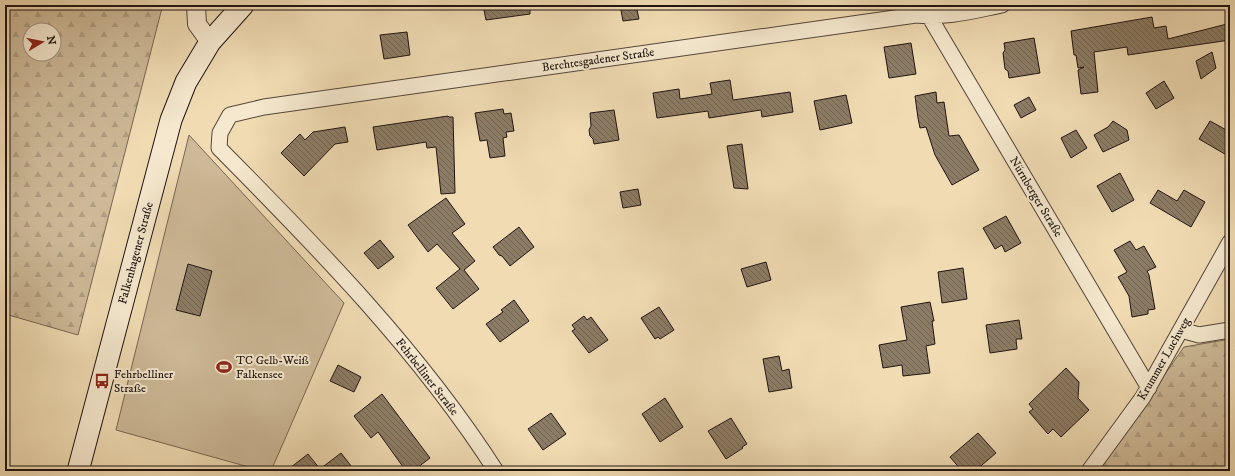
<svg xmlns="http://www.w3.org/2000/svg" width="1235" height="476" font-family="'IM FELL DW Pica',serif">
  <style>
    .forest { fill: url(#forest-firs); stroke: #766754; fill-rule: evenodd }
    .pitch { fill: #cdb997; stroke: #766754 }
    .building { fill: url(#building-back-hatch); stroke: #201511 }
    .lines { fill: none; stroke-linecap: round; stroke-linejoin: round }
    .minor-casing { stroke: #54463a; stroke-width: 17 }
    .tertiary-casing { stroke: #54463a; stroke-width: 20 }
    .secondary-casing { stroke: #201511; stroke-width: 23 }
    .minor { stroke: #f5e8ce; stroke-width: 15 }
    .tertiary { stroke: #f5e8ce; stroke-width: 18 }
    .secondary { stroke: #f5e8ce; stroke-width: 21 }
    .labels { text-anchor: middle; dominant-baseline: central; stroke-width: 4; stroke-linejoin: round; paint-order: stroke }
    .street-label { font-size: 12px; fill: #201511; stroke: #f5e8ce }
    .poi-label { font-size: 12px; fill: #201511; stroke: #f5e8ce; text-anchor: start }
  </style>
  <defs>
    <pattern id="forest-firs" width="22" height="20" patternUnits="userSpaceOnUse"><rect width="22" height="20" fill="#cdb997"/><path d="M5 1l3.5 6h-7zM16 11l3.5 6h-7z" fill="#b09e81"/></pattern>
    <pattern id="building-back-hatch" width="6" height="6" patternUnits="userSpaceOnUse"><rect width="6" height="6" fill="#8c7c65"/><path d="M-1 5l2 2M0 0l6 6M5-1l2 2" fill="none" stroke="#726452"/></pattern>
  </defs>
  <rect width="100%" height="100%" fill="#f0dbb3"/>
  <filter id="stains"><feTurbulence type="fractalNoise" baseFrequency=".005" numOctaves="4"/><feColorMatrix values="0 0 0 0 .2 0 0 0 0 .09 0 0 0 0 .02 0 0 0 .5 -.17"/></filter>
  <radialGradient id="worn" r=".72"><stop offset=".6" stop-color="#630" stop-opacity="0"/><stop offset="1" stop-color="#630" stop-opacity=".3"/></radialGradient>
  <!-- forest -->
  <path class="forest" d="M5,5H159L162,8L78,335L5,314ZM30,30H54V54H30Z
    M1230,339V471H1097L1184,347Z"/>
  <!-- pitch -->
  <path class="pitch" d="M189,135L344,303L271,471H263L116,430Z"/>
  <!-- building -->
  <path class="building" d="M483,5H530V14L486,20Z
    M620,5H636L639,19L623,21Z
    M1152,17L1154,28L1166,26L1168,39L1227,24L1230,35V40L1128,55L1127,47L1094,52L1098,92L1081,94L1078,70L1084,67L1078,68L1076,55H1074L1071,31Z
    M407,32L410,55L384,59L380,35Z
    M1034,38L1040,73L1009,78L1008,71L1005,69L1003,53L1005,50L1004,43Z
    M911,43L916,74L889,78L884,47Z
    M1212,52L1216,68L1201,79L1196,61Z
    M730,80L733,100L790,92L793,112L762,117L761,110L709,118L708,111L657,118L653,93L679,89L680,99L712,94L710,83Z
    M1164,81L1174,98L1156,109L1146,93Z
    M936,92L937,103L944,102L949,136L959,135L979,170L952,185L935,155L926,127L920,128L918,118L915,96Z
    M846,95L852,123L820,130L814,101Z
    M1029,97L1036,110L1021,118L1014,105Z
    M503,109L504,114L511,113L514,131L506,132L507,137L503,138L505,156L490,158L487,140L480,141L475,113Z
    M614,110L619,140L594,144L593,139L590,136L589,130L591,126L590,113Z
    M448,116L449,117H453L455,193L441,194L436,147L427,148L426,142L377,150L373,127Z
    M1113,121L1127,130L1129,140L1103,152L1094,135L1108,127Z
    M1210,121L1230,132V157L1199,139Z
    M345,127L348,142L335,144L304,176L281,153L300,134L305,140L313,132Z
    M1076,130L1087,148L1071,158L1061,138Z
    M742,144L748,189L734,188L727,146Z
    M1120,173L1134,200L1112,212L1097,186Z
    M638,189L641,205L623,208L620,192Z
    M1158,190L1177,201L1184,190L1205,202L1191,227L1150,203Z
    M446,198L465,224L452,233L475,261L464,270L479,289L453,309L436,288L460,269L437,244L428,252L408,225Z
    M1006,216L1021,243L1005,252L1002,245L995,249L983,228Z
    M519,227L534,247L510,266L502,256L499,255L493,247Z
    M380,240L394,257L378,269L364,253Z
    M1130,241L1136,250L1144,246L1156,267L1147,271L1149,275L1155,309L1148,310V314L1132,317L1129,296L1118,277L1127,272L1114,250Z
    M766,262L771,280L747,287L741,269Z
    M188,264L212,271L200,316L176,310Z
    M963,268L967,299L942,303L938,272Z
    M514,300L529,321L500,342L486,324L503,312L501,310Z
    M930,302L934,321H932L935,344L926,346L930,373L903,376L902,365L883,368L879,345L907,340L901,307Z
    M659,307L674,330L660,339L658,337L655,339L641,318Z
    M584,316L587,320L591,317L608,340L589,353L572,331L575,329L572,325Z
    M1019,320L1022,339H1016L1017,349L990,353L986,325Z
    M779,356L782,371L789,369L792,388L769,392L763,359Z
    M338,365L361,377L354,392L330,381Z
    M1066,368L1079,382L1078,398L1089,410L1061,437L1053,429L1048,434L1029,412L1033,409L1029,404Z
    M382,394L430,458L413,471H406L378,432L371,438L354,416Z
    M665,398L683,427L660,442L642,414Z
    M551,413L566,434L543,450L528,429Z
    M731,418L747,444L742,447L743,448L726,459L708,431Z
    M978,433L996,453L975,471H962L950,457Z
    M341,453L355,471H286L308,454L320,469Z"/>
  <g class="lines">
    <defs>
      <path id="minor" d="M924,5L929,16L1149,388
        M1181,330L1199,335L1230,330
        M496,471C419,351 319,249 219,148L220,133L230,115L264,107L916,15C947,18 972,11 1002,5
        M1089,471L1143,397L1230,242"/>
      <path id="tertiary" d="M196,5L197,24L210,42"/>
      <path id="secondary" d="M78,471L171,120L186,82L210,42L243,5"/>
    </defs>
    <!-- minor casing -->
    <use href="#minor" class="minor-casing"/>
    <!-- tertiary casing -->
    <use href="#tertiary" class="tertiary-casing"/>
    <!-- secondary casing -->
    <use href="#secondary" class="secondary-casing"/>
    <!-- minor -->
    <use href="#minor" class="minor"/>
    <!-- tertiary -->
    <use href="#tertiary" class="tertiary"/>
    <!-- secondary -->
    <use href="#secondary" class="secondary"/>
  </g>
  <!-- icons -->
  <defs>
    <symbol id="stadium-bare" viewBox="-9 -9 18 18"><path d="M0-5a6.5 5 0 1 0 0 10a6.5 5 0 1 0 0-10ZM-3.5-1.8h7v3.6h-7Z" fill="#8f2418" stroke="#f5e8ce" stroke-width="2.5" paint-order="stroke"/></symbol>
    <symbol id="bus-bare" viewBox="-9 -9 18 18"><path d="M-5-6H5V4H4V6H2V4H-2V6H-4V4H-5ZM-3.5-4V0h7V-4ZM-3.5 1.2v1.5H-2V1.2ZM2 1.2v1.5H3.5V1.2Z" fill="#8f2418" stroke="#f5e8ce" stroke-width="2.5" paint-order="stroke"/></symbol>
  </defs>
  <g fill-rule="evenodd">
    <use href="#stadium-bare" x="213" y="356" width="22" height="22"/>
    <use href="#bus-bare" x="91" y="370" width="22" height="22"/>
  </g>
  <g class="labels">
    <!-- street labels -->
    <g class="street-label">
      <text transform="translate(598 60) rotate(-8)">Berchtesgadener Straße</text>
      <text transform="translate(1036 197) rotate(59)">Nürnberger Straße</text>
      <text transform="translate(136 253) rotate(-75)">Falkenhagener Straße</text>
      <text transform="translate(1164 359) rotate(-60)">Krummer Luchweg</text>
      <text transform="translate(427 377) rotate(52)">Fehrbelliner Straße</text>
    </g>
    <!-- poi labels -->
    <g class="poi-label">
      <text x="236" y="360">TC Gelb-Weiß<tspan x="236" dy="14">Falkensee</tspan></text>
      <text x="114" y="374">Fehrbelliner<tspan x="114" dy="14">Straße</tspan></text>
    </g>
  </g>
  <!-- margin -->
  <rect width="1235" height="476" fill="none" stroke="#f0dbb3" stroke-width="20"/>
  <rect x="6" y="6" width="1223" height="464" fill="none" stroke="#201511" stroke-width="2"/>
  <rect x="10" y="10" width="1215" height="456" fill="none" stroke="#201511"/>
  <!-- north arrow -->
  <g transform="translate(42 42) rotate(80)"><circle r="19" fill="#f5e8ce" stroke="#a09482"/>
  <path d="M0-3L7 15L0 10L-7 15Z" fill="#8f2418"/>
  <text y="-6" font-size="11" font-weight="bold" text-anchor="middle" fill="#201511">N</text>
  </g>
  <rect width="100%" height="100%" filter="url(#stains)"/>
  <rect width="100%" height="100%" fill="url(#worn)"/>
</svg>
